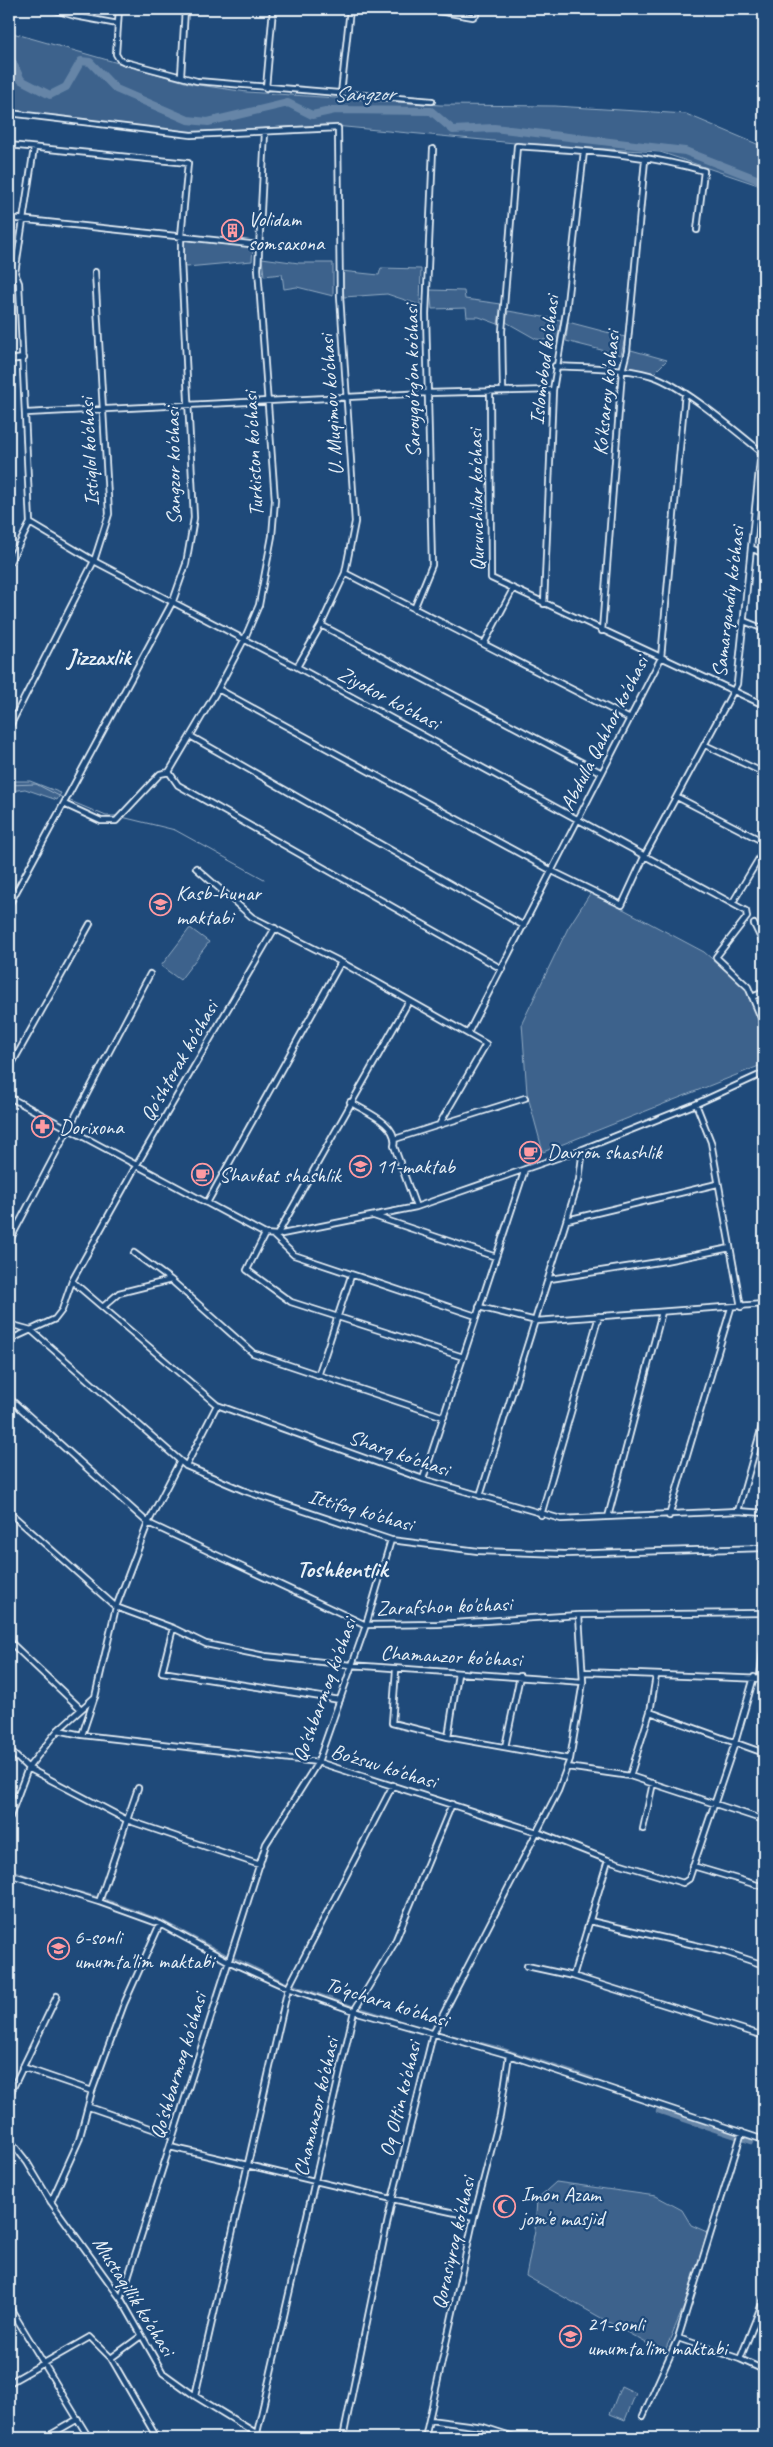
<svg xmlns="http://www.w3.org/2000/svg" width="773" height="2447" font-family="Caveat,sans-serif">
  <style>
    .green { fill: #3c628c; stroke: #92aac2 }
    .lines { fill: none; stroke-linecap: round; stroke-linejoin: round }
    .stream { stroke: #9ab0c7; stroke-width: 1 }
    .canal { stroke: #6685a7; stroke-width: 4.5 }
    .river { stroke: #6685a7; stroke-width: 8 }
    .minor-casing { stroke: #e8f1f8; stroke-width: 8 }
    .minor { stroke: #1f4a7a; stroke-width: 4.5 }
    .labels { text-anchor: middle; dominant-baseline: central; stroke-width: 4.5; stroke-linejoin: round; paint-order: stroke }
    .poi-label { font-size: 21px; fill: #e8f1f8; stroke: #1f4a7a; text-anchor: start }
    .street-label { font-size: 21px; fill: #e8f1f8; stroke: #1f4a7a }
    .water-label { font-size: 22px; font-style: italic; fill: #d4e1ec; stroke: #1f4a7a }
    .quarter-label { font-size: 24px; font-weight: bold; fill: #e8f1f8; stroke: #1f4a7a }
  </style>
  <rect width="100%" height="100%" fill="#1f4a7a"/>
  <filter id="ink" filterUnits="userSpaceOnUse"><feTurbulence type="fractalNoise" baseFrequency=".02" numOctaves="2"/><feDisplacementMap in="SourceGraphic" scale="10" xChannelSelector="R" yChannelSelector="G"/><feConvolveMatrix kernelMatrix="1 2 1 2 8 2 1 2 1" color-interpolation-filters="sRGB"/></filter>
  <g filter="url(#ink)">
    <!-- green -->
    <path class="green" d="M9,32L192,84L247,92L440,105L555,106L686,114L764,147V187L660,152L536,145L324,125L190,132L9,111Z
      M184,239L253,247L252,261L187,267L184,265Z
      M262,258L299,263H333V296L297,287L284,289L282,274L264,276Z
      M381,268L421,269L420,305L387,294L344,297L341,271L379,275Z
      M430,290L464,291L465,299L501,304L498,324L479,317H467L466,308L432,309Z
      M508,311L561,320L557,341L536,339L506,322Z
      M568,322L625,337L621,355L566,341Z
      M631,350L667,360L652,375L625,370Z
      M9,781H30L61,793L57,800L25,789L11,791L9,793Z
      M591,892L704,952L747,989L764,1030V1064L543,1152L527,1093L522,1023L568,928Z
      M190,928L209,942L180,980L161,966Z
      M9,1927H15L13,1967H9Z
      M556,2182L656,2196L682,2210L691,2225L707,2232L691,2290L664,2353L526,2276L535,2230L537,2199Z
      M621,2386L636,2393L625,2420L610,2414Z"/>
    <g class="lines">
      <!-- stream -->
      <path class="stream" d="M9,785L36,784L65,799
        M68,800L106,816H118
        M122,817L175,830L264,879"/>
      <!-- canal -->
      <path class="canal" d="M9,1871L41,1882
        M74,1892L96,1898
        M103,1900L160,1921L226,1956
        M233,1959L286,1984
        M290,1985L352,2007
        M359,2009L391,2019
        M441,2034L500,2049L592,2079
        M658,2111L752,2142"/>
      <!-- river -->
      <path class="river" d="M9,55L21,80L50,95L66,87L81,61L90,62L116,89L188,120L208,122L288,103L312,115L335,110L431,111L453,130L494,128L685,151L764,182"/>
      <defs>
        <path id="minor" d="M52,9L75,16L118,24
          M119,9L116,54L119,59L125,62L197,81L432,101
          M427,9L473,17L476,15L477,9
          M181,76L185,9
          M266,88L273,9
          M341,94L350,9
          M9,113L191,135L338,128L340,296L355,522L345,573L321,625L297,667
          M9,145L188,163L181,236V261L194,518L186,564L173,601L9,905
          M9,218L259,245
          M9,279L17,278
          M9,360L24,358
          M555,366C585,368 632,367 658,378C689,391 737,432 764,454
          M503,390L502,331L517,146C579,151 644,153 704,171L697,230
          M490,391L491,578L764,705
          M26,413L426,393L553,390
          M30,523L94,561L297,667L746,911L747,917L716,957L748,987L764,1025
          M751,548L764,554
          M9,564L30,523L19,283L15,273L34,148
          M345,573L630,719
          M544,604L553,390L566,312L584,151
          M414,609L432,565L426,314L433,149
          M744,621L764,629
          M321,625L602,773
          M602,631L622,371L627,351L645,160
          M484,644L513,589
          M218,689L552,871L622,905L645,855L737,684L761,451
          M9,728L94,561L109,514L95,272
          M192,737L524,926
          M705,745L764,773
          M169,772L178,785L502,969
          M677,797L764,842
          M64,804L101,821H116L160,774L169,772L218,689L244,640L259,605L272,536L275,500L258,269L265,132
          M196,868L252,917L341,962L486,1044L439,1125L395,1139
          M733,902L764,850
          M754,924L764,945
          M752,997L764,992
          M468,1033L661,658L685,393
          M9,1069L90,924
          M9,1097L265,1234L277,1235L416,1207L583,1149L696,1104L764,1073
          M350,1102C366,1112 399,1124 394,1146L416,1207
          M696,1104L711,1142L741,1307
          M439,1125L525,1098
          M207,1203L341,962
          M374,1216L496,1257
          M567,1220L717,1184
          M265,1234L247,1270L291,1302L463,1357
          M273,1235L294,1255L476,1316
          M277,1235L409,1001
          M9,1242L150,974
          M134,1253L171,1280
          M550,1279L665,1261L730,1248
          M72,1281L217,1405L423,1479L561,1519L738,1511L764,1513
          M104,1306L119,1293L171,1280L253,1353L444,1417
          M479,1307L536,1321L764,1304
          M9,1324L31,1330L186,1466L245,1491L391,1540L478,1551L564,1554L764,1548
          M9,1340L55,1319L62,1310L72,1281L136,1166L275,928
          M318,1376L351,1276
          M9,1398L148,1523L366,1625L438,1624L579,1615L764,1613
          M186,1466L217,1405
          M423,1479L525,1169
          M480,1496L579,1180L583,1149
          M738,1511L764,1419
          M9,1512L116,1607L173,1628L206,1644L265,1656L351,1665L583,1682
          M541,1515L599,1316
          M669,1516L731,1308
          M608,1517L662,1312
          M173,1628L162,1672L340,1700
          M9,1641L81,1709
          M396,1670L392,1723L448,1737L570,1759
          M584,1672L764,1679
          M656,1676L650,1712L630,1776L764,1820
          M760,1677L764,1642
          M650,1712L764,1753
          M58,1730L82,1735L318,1762L537,1832L608,1860L683,1883L689,1879L735,1743L754,1677
          M82,1735L94,1699
          M448,1737L458,1674
          M505,1747L520,1676
          M9,1750L28,1768L127,1820L260,1865
          M567,1767L630,1776
          M9,1819L28,1768L58,1730L95,1697L116,1607L148,1523L180,1461
          M643,1829L653,1783
          M693,1866L764,1887
          M9,1874L99,1902L160,1924L228,1961L288,1988L354,2011L509,2055L764,2140
          M99,1902L138,1788
          M590,1921L725,1952L764,1965
          M527,1966L573,1976L764,2036
          M573,1976L608,1860
          M22,2067L92,2091
          M9,2096L57,1996
          M89,2107L173,2136
          M9,2139L27,2162L51,2202L121,2299L163,2373L195,2396L264,2438
          M170,2147C271,2170 372,2196 474,2217
          M51,2202L79,2140L92,2091L124,2004L160,1924
          M121,2299L266,1844L318,1762L366,1625L391,1540
          M9,2306L89,2438
          M678,2338L740,2359L764,2370
          M111,2358L141,2336
          M740,2359L764,2299
          M9,2383L90,2337L111,2358L157,2438
          M195,2396L288,1988L393,1785
          M643,2416L678,2338L742,2132
          M429,2420L483,2427L517,2438
          M257,2433L354,2011L394,1944L452,1804
          M45,2438L78,2419
          M343,2438L392,2200L433,2034L558,1791L570,1759L583,1682L579,1615
          M425,2438L474,2217L500,2116L509,2055"/>
      </defs>
      <!-- minor casing -->
      <use href="#minor" class="minor-casing"/>
      <!-- minor -->
      <use href="#minor" class="minor"/>
    </g>
  </g>
  <!-- icons -->
  <defs>
    <symbol id="building-ring" viewBox="-11 -11 22 22"><circle r="9.5" fill="#1f4a7a" stroke="#ff9aa2" stroke-width="1.5"/><path d="M-4-6H4V6H1V3H-1V6H-4ZM-2.5-4.3h1.7v1.8h-1.7ZM.8-4.3h1.7v1.8H.8ZM-2.5-1h1.7V.8h-1.7ZM.8-1h1.7V.8H.8Z" fill="#ff9aa2"/></symbol>
    <symbol id="school-ring" viewBox="-11 -11 22 22"><circle r="9.5" fill="#1f4a7a" stroke="#ff9aa2" stroke-width="1.5"/><path d="M0-5L7-2L0 1L-7-2ZM-4 1L0 2.5L4 1V4Q0 6-4 4Z" fill="#ff9aa2"/></symbol>
    <symbol id="pharmacy-ring" viewBox="-11 -11 22 22"><circle r="9.5" fill="#1f4a7a" stroke="#ff9aa2" stroke-width="1.5"/><path d="M-2-6h4v4h4v4h-4v4h-4v-4h-4v-4h4Z" fill="#ff9aa2"/></symbol>
    <symbol id="cafe-ring" viewBox="-11 -11 22 22"><circle r="9.5" fill="#1f4a7a" stroke="#ff9aa2" stroke-width="1.5"/><path d="M-5.5-4.5H6V0H3Q3 3.5 0 3.5H-2.5Q-5.5 3.5-5.5 0ZM3-3.2v2h1.7v-2ZM-6 4.5H4V6H-6Z" fill="#ff9aa2"/></symbol>
    <symbol id="mosque-ring" viewBox="-11 -11 22 22"><circle r="9.5" fill="#1f4a7a" stroke="#ff9aa2" stroke-width="1.5"/><path d="M3.5-4.9A6 6 0 1 0 3.5 4.9A5 5 0 1 1 3.5-4.9Z" fill="#ff9aa2"/></symbol>
  </defs>
  <g fill-rule="evenodd">
    <use href="#building-ring" x="220" y="218" width="25" height="25"/>
    <use href="#school-ring" x="148" y="892" width="25" height="25"/>
    <use href="#pharmacy-ring" x="30" y="1114" width="25" height="25"/>
    <use href="#cafe-ring" x="518" y="1140" width="25" height="25"/>
    <use href="#school-ring" x="348" y="1154" width="25" height="25"/>
    <use href="#cafe-ring" x="190" y="1162" width="25" height="25"/>
    <use href="#school-ring" x="46" y="1936" width="25" height="25"/>
    <use href="#mosque-ring" x="492" y="2194" width="25" height="25"/>
    <use href="#school-ring" x="558" y="2324" width="25" height="25"/>
  </g>
  <g class="labels">
    <!-- poi labels -->
    <g class="poi-label">
      <text x="248" y="219">Volidam<tspan x="248" dy="24">somsaxona</tspan></text>
      <text x="176" y="893">Kasb-hunar<tspan x="176" dy="24">maktabi</tspan></text>
      <text x="59" y="1127">Dorixona</text>
      <text x="547" y="1152">Davron shashlik</text>
      <text x="376" y="1166">11-maktab</text>
      <text x="219" y="1175">Shavkat shashlik</text>
      <text x="74" y="1937">6-sonli<tspan x="74" dy="24">umumta'lim maktabi</tspan></text>
      <text x="521" y="2194">Imon Azam<tspan x="521" dy="24">jom'e masjid</tspan></text>
      <text x="587" y="2324">21-sonli<tspan x="587" dy="24">umumta'lim maktabi</tspan></text>
    </g>
    <!-- street labels -->
    <g class="street-label">
      <text transform="translate(544 360) rotate(-83)">Islomobod ko'chasi</text>
      <text transform="translate(412 381) rotate(-91)">Saroyqo'rg'on ko'chasi</text>
      <text transform="translate(606 393) rotate(-84)">Ko'ksaroy ko'chasi</text>
      <text transform="translate(331 405) rotate(-94)">U. Muqimov ko'chasi</text>
      <text transform="translate(89 452) rotate(-93)">Istiqlol ko'chasi</text>
      <text transform="translate(253 454) rotate(-93)">Turkiston ko'chasi</text>
      <text transform="translate(173 466) rotate(-91)">Sangzor ko'chasi</text>
      <text transform="translate(476 500) rotate(-91)">Quruvchilar ko'chasi</text>
      <text transform="translate(728 602) rotate(-83)">Samarqandiy ko'chasi</text>
      <text transform="translate(389 698) rotate(28)">Ziyokor ko'chasi</text>
      <text transform="translate(604 733) rotate(-63)">Abdulla Qahhor ko'chasi</text>
      <text transform="translate(179 1061) rotate(-60)">Qo'shterak ko'chasi</text>
      <text transform="translate(399 1453) rotate(19)">Sharq ko'chasi</text>
      <text transform="translate(361 1510) rotate(16)">Ittifoq ko'chasi</text>
      <text transform="translate(444 1606) rotate(-2)">Zarafshon ko'chasi</text>
      <text transform="translate(451 1656) rotate(3)">Chamanzor ko'chasi</text>
      <text transform="translate(324 1690) rotate(-70)">Qo'shbarmoq ko'chasi</text>
      <text transform="translate(384 1766) rotate(17)">Bo'zsuv ko'chasi</text>
      <text transform="translate(387 2002) rotate(17)">To'qchara ko'chasi</text>
      <text transform="translate(178 2066) rotate(-73)">Qo'shbarmoq ko'chasi</text>
      <text transform="translate(400 2099) rotate(-76)">Oq Oltin ko'chasi</text>
      <text transform="translate(316 2107) rotate(-77)">Chamanzor ko'chasi</text>
      <text transform="translate(453 2243) rotate(-77)">Qorasiyroq ko'chasi</text>
      <text transform="translate(134 2296) rotate(58)">Mustaqillik ko'chasi</text>
    </g>
    <!-- water labels -->
    <g class="water-label">
      <text transform="translate(364 94) rotate(-1)">Sangzor</text>
    </g>
    <!-- quarter labels -->
    <g class="quarter-label">
      <text x="99" y="657">Jizzaxlik</text>
      <text x="342" y="1569">Toshkentlik</text>
    </g>
  </g>
  <!-- margin -->
  <rect width="773" height="2447" fill="none" stroke="#1f4a7a" stroke-width="30"/>
  <rect x="15" y="15" width="743" height="2417" fill="none" stroke="#e8f1f8" stroke-width="2" filter="url(#ink)"/>
</svg>
